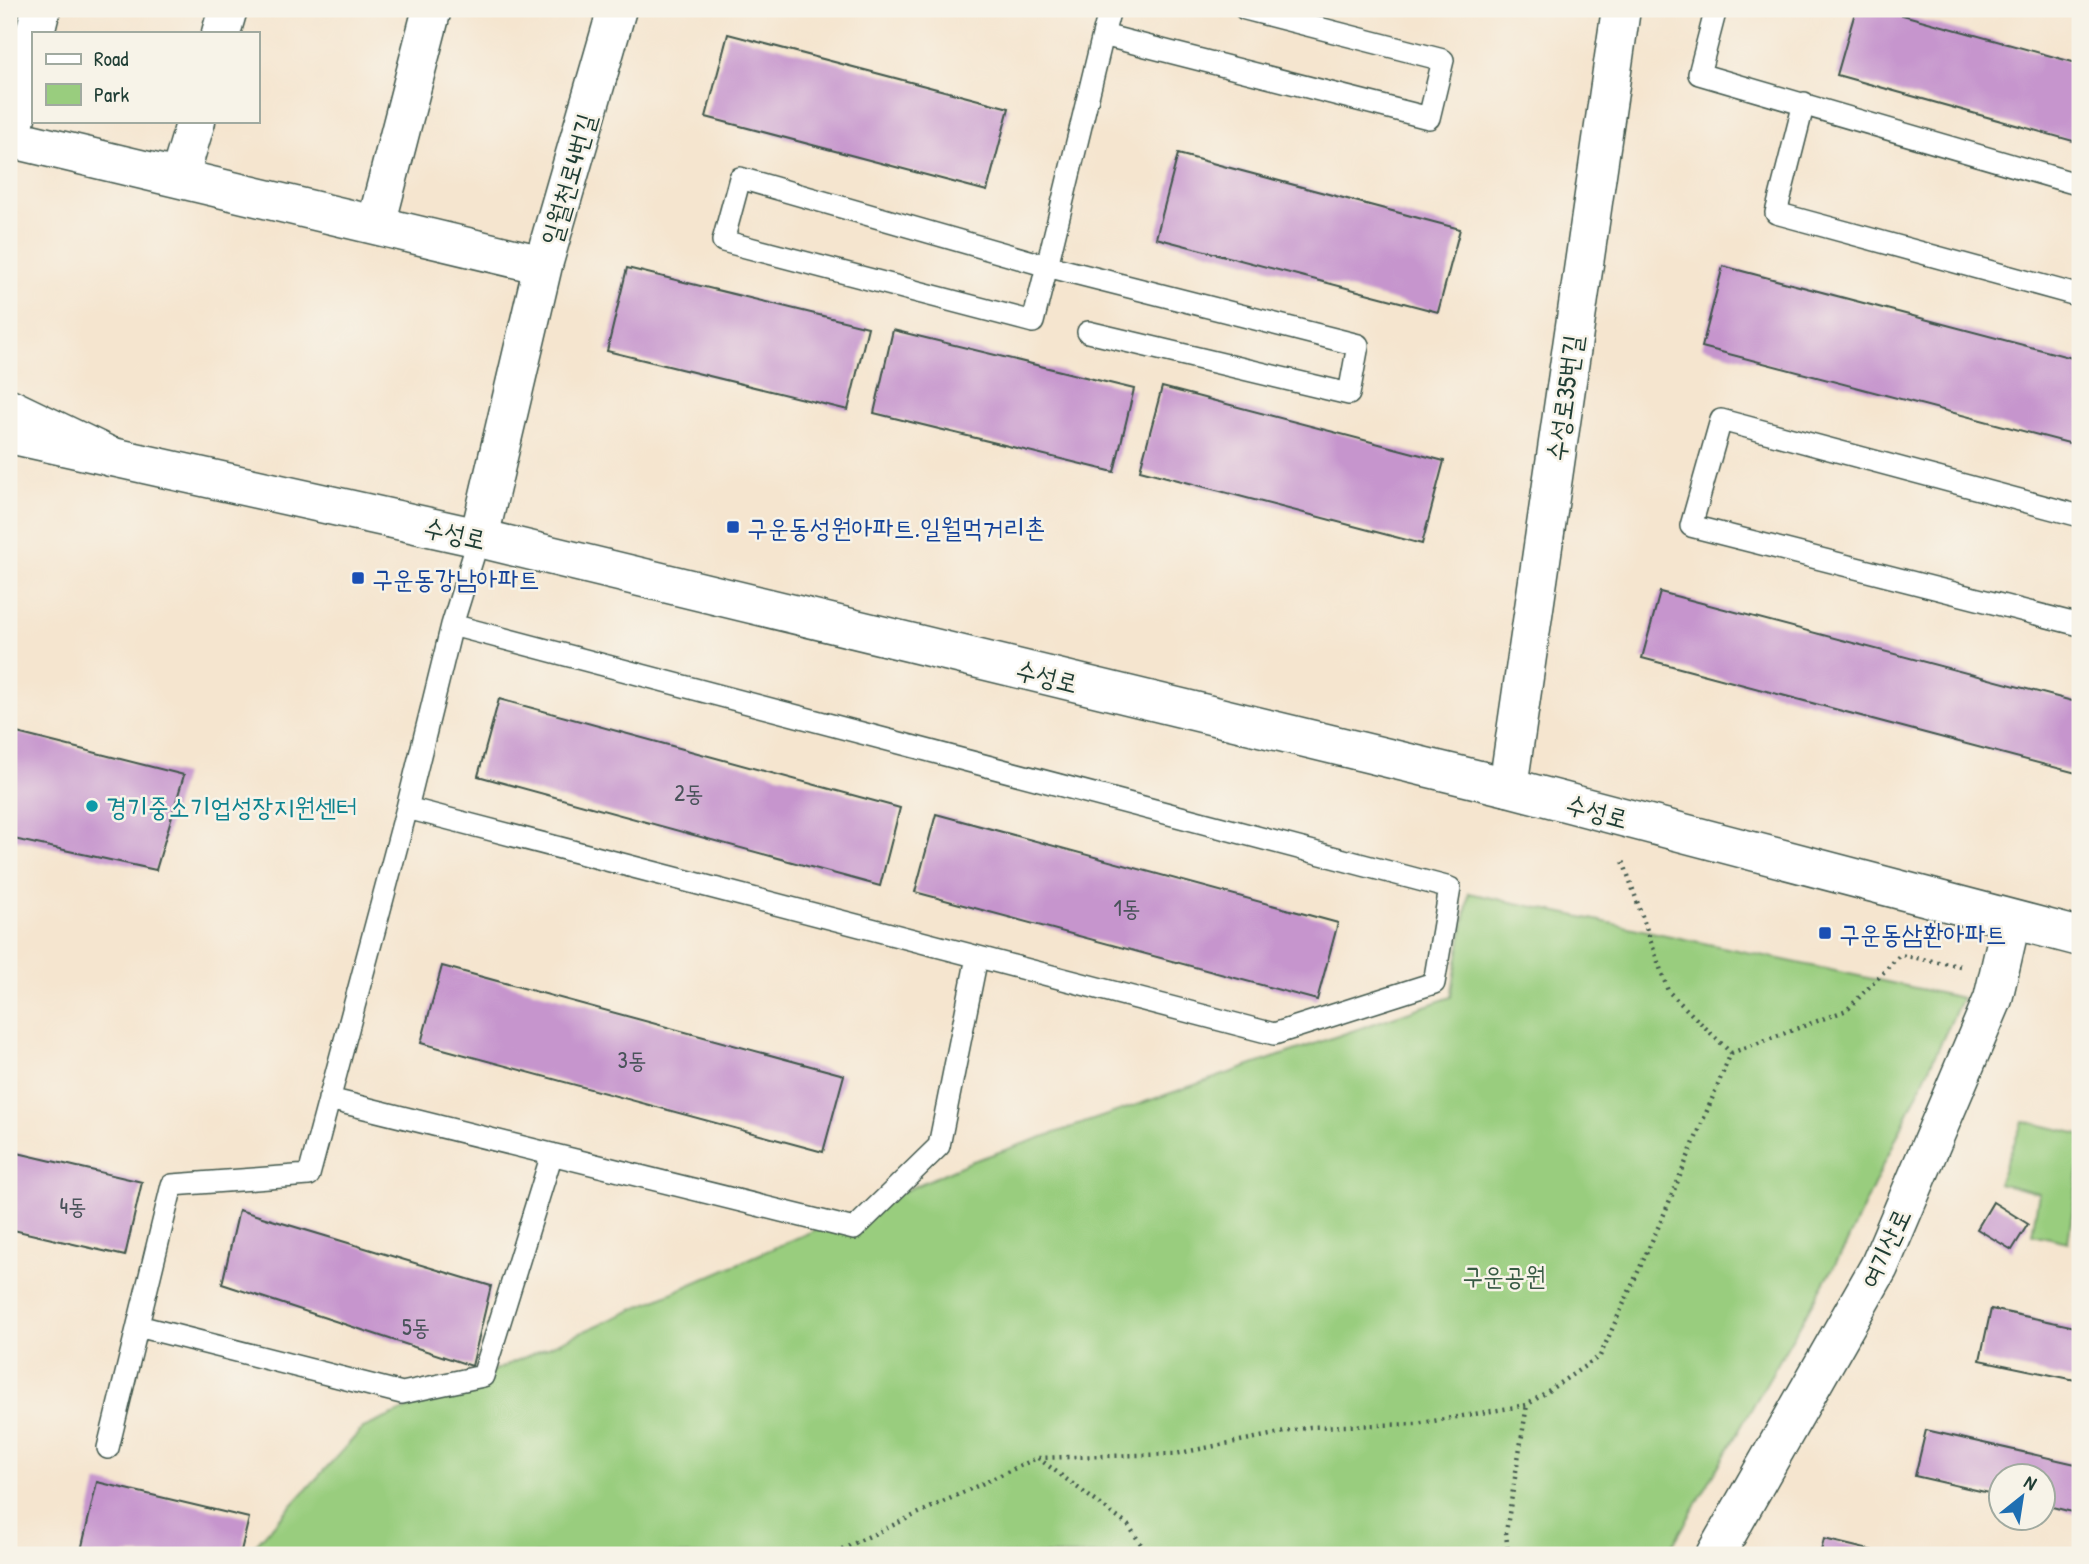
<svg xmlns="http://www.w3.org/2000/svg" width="2089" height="1564" font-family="'Patrick Hand','Poor Story',sans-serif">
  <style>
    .green { fill: #99cd7e; stroke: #5c8559; stroke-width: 2 }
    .building { fill: #c695cd }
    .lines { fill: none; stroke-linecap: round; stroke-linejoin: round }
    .lane-casing { stroke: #3f564b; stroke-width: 24 }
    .street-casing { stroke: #3f564b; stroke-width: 41 }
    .secondary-casing { stroke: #3f564b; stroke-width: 41 }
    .primary-casing { stroke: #3f564b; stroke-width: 41 }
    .path { stroke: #3f564b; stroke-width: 4.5; stroke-dasharray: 2 5; stroke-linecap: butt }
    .lane { stroke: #fff; stroke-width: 21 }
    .street { stroke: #fff; stroke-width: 38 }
    .secondary { stroke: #fff; stroke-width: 38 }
    .primary { stroke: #fff; stroke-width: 38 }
    .transit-dot { fill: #1a4fb4; stroke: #f7f3e8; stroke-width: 2.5 }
    .culture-dot { fill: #0f9aa8; stroke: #f7f3e8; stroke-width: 2.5 }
    .labels { text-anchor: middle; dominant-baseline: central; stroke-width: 5; stroke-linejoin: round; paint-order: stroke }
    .number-label { font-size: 23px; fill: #49535a }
    .street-label { font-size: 26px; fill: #1f3d34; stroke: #f7f3e8 }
    .transit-label { font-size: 26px; fill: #164399; stroke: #f7f3e8; text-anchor: start }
    .culture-label { font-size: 26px; fill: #0d838f; stroke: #f7f3e8; text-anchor: start }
    .park-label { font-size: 26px; fill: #375a43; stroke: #f7f3e8 }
  </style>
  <rect width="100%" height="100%" fill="#f7f3e8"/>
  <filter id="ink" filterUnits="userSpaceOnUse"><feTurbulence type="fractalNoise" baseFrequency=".0143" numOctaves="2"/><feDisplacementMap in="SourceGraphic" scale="14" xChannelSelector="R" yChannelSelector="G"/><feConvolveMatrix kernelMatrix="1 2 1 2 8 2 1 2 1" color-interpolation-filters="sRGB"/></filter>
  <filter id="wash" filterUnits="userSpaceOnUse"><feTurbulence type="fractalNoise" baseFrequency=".00686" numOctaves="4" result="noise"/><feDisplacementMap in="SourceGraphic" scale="28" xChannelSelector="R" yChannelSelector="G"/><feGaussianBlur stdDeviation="1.57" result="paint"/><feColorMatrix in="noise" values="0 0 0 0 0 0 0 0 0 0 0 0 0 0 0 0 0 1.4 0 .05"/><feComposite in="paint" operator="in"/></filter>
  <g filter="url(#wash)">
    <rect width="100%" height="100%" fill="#f5e5cf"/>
    <!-- green -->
    <path class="green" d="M1469,893L1962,998L1845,1247L1667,1555H246L363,1428L970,1162L1451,997Z
      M2023,1121L2080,1134V1159L2068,1242L2032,1234L2039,1193L1998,1183Z"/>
    <g id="blocks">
      <!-- building -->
      <path class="building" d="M1856,9H1881L2080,64V143L1837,75Z
        M728,34L1009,108L987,191L706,117Z
        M1178,154L1460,229L1438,312L1156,238Z
        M1723,266L2080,360V446L1702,347Z
        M627,268L868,327L848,410L607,351Z
        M893,330L1134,389L1114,472L874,413Z
        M1162,387L1444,461L1422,544L1140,470Z
        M1660,592L2080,703V774L1642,658Z
        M499,699L900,808L880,886L478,776Z
        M9,731L184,775L156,870L9,838Z
        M936,814L1338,923L1317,1000L915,892Z
        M442,966L844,1075L823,1152L421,1043Z
        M9,1151L142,1182L125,1256L9,1229Z
        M1993,1202L2028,1224L2012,1250L1977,1229Z
        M239,1210L491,1286L472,1366L222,1284Z
        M1991,1309L2080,1328V1381L1980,1360Z
        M1926,1430L2080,1465V1514L2044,1505V1476H2002V1496L1915,1476Z
        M97,1482L249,1518L240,1555H80Z
        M1824,1539L1886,1554V1555H1820Z"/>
    </g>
  </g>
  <g filter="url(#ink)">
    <use href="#blocks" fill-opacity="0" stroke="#3f564b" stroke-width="2"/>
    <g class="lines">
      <defs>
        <path id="lane" d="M1110,9L1103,35L1429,118L1443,60L1245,9
          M1716,9L1699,74L2080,185
          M1804,103L1776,213L2080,296
          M1088,332L1349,394L1358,345L1047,266L1033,322L723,241L740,178L1047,266L1103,35
          M2080,516L1721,420L1691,526L2080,625
          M407,808L1274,1034L1434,983L1450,888L452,625
          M329,1099L854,1229L939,1146L977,957
          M138,1326L402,1393L483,1376L552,1154
          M108,1448L172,1185L309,1175L407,808L452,625L479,538"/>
        <path id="street" d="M35,33L41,9
          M221,33L228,9
          M9,138L543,265L617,9
          M11,139L33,42
          M179,178L196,121
          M376,225L432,9
          M479,538L543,265
          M1508,787L1621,9"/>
        <path id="secondary" d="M9,434L479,538L1508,787L2080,937
          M1715,1555L1879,1267L1993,999L2011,921"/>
        <path id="primary" d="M9,408L111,457"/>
      </defs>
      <!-- lane casing -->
      <use href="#lane" class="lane-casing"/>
      <!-- street casing -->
      <use href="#street" class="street-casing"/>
      <!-- secondary casing -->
      <use href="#secondary" class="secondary-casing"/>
      <!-- primary casing -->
      <use href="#primary" class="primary-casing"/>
      <!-- path -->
      <path class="path" d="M1731,1053L1847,1010L1900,955L1960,966
        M1038,1458L1129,1526L1148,1555
        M829,1555L1037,1458L1175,1454L1310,1427L1416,1424L1527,1405L1600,1356L1665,1212L1731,1053L1668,991L1622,858
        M1508,1555L1506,1532L1527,1405"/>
      <!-- lane -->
      <use href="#lane" class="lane"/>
      <!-- street -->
      <use href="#street" class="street"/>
      <!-- secondary -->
      <use href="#secondary" class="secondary"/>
      <!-- primary -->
      <use href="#primary" class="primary"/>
    </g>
  </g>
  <!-- markers -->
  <g class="transit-dot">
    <rect x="726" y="520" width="14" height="14" rx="3.5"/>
    <rect x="351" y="571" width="14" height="14" rx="3.5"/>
    <rect x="1818" y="926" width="14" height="14" rx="3.5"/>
  </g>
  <circle class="culture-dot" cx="92" cy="806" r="7"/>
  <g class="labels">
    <!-- number labels -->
    <g class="number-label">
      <text x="689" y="792">2동</text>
      <text x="1127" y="907">1동</text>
      <text x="632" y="1059">3동</text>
      <text x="73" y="1205">4동</text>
      <text x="416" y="1326">5동</text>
    </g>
    <!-- street labels -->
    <g class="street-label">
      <text transform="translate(568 179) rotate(-74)">일월천로4번길</text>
      <text transform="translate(1564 398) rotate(-82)">수성로35번길</text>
      <text transform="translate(455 533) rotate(13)">수성로</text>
      <text transform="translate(1047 676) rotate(14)">수성로</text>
      <text transform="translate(1597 811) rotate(15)">수성로</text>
      <text transform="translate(1885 1248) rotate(-65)">여기산로</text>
    </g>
    <!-- transit labels -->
    <g class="transit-label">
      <text x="747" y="527">구운동성원아파트.일월먹거리촌</text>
      <text x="372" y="578">구운동강남아파트</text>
      <text x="1839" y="933">구운동삼환아파트</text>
    </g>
    <!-- culture labels -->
    <g class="culture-label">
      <text x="106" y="806">경기중소기업성장지원센터</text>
    </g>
    <!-- park labels -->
    <g class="park-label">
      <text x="1504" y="1275">구운공원</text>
    </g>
  </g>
  <!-- margin -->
  <rect width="2089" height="1564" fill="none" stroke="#f7f3e8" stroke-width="35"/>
  <!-- legend -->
  <rect x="32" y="32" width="228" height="91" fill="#f7f3e8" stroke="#a1aaa0" stroke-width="2"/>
  <rect x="46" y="54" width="35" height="10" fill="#ffffff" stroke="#a1aaa0" stroke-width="2"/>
  <text x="94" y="66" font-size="21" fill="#1f3d34">Road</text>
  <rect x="46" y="84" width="35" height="21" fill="#99cd7e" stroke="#a1aaa0" stroke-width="2"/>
  <text x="94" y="102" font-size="21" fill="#1f3d34">Park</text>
  <!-- north arrow -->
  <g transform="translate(2022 1497) rotate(30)"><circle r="33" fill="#f7f3e8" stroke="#a1aaa0" stroke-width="2"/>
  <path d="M0-5L12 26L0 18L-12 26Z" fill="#1f6fb2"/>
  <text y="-10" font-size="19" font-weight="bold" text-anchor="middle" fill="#1f3d34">N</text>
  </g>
</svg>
